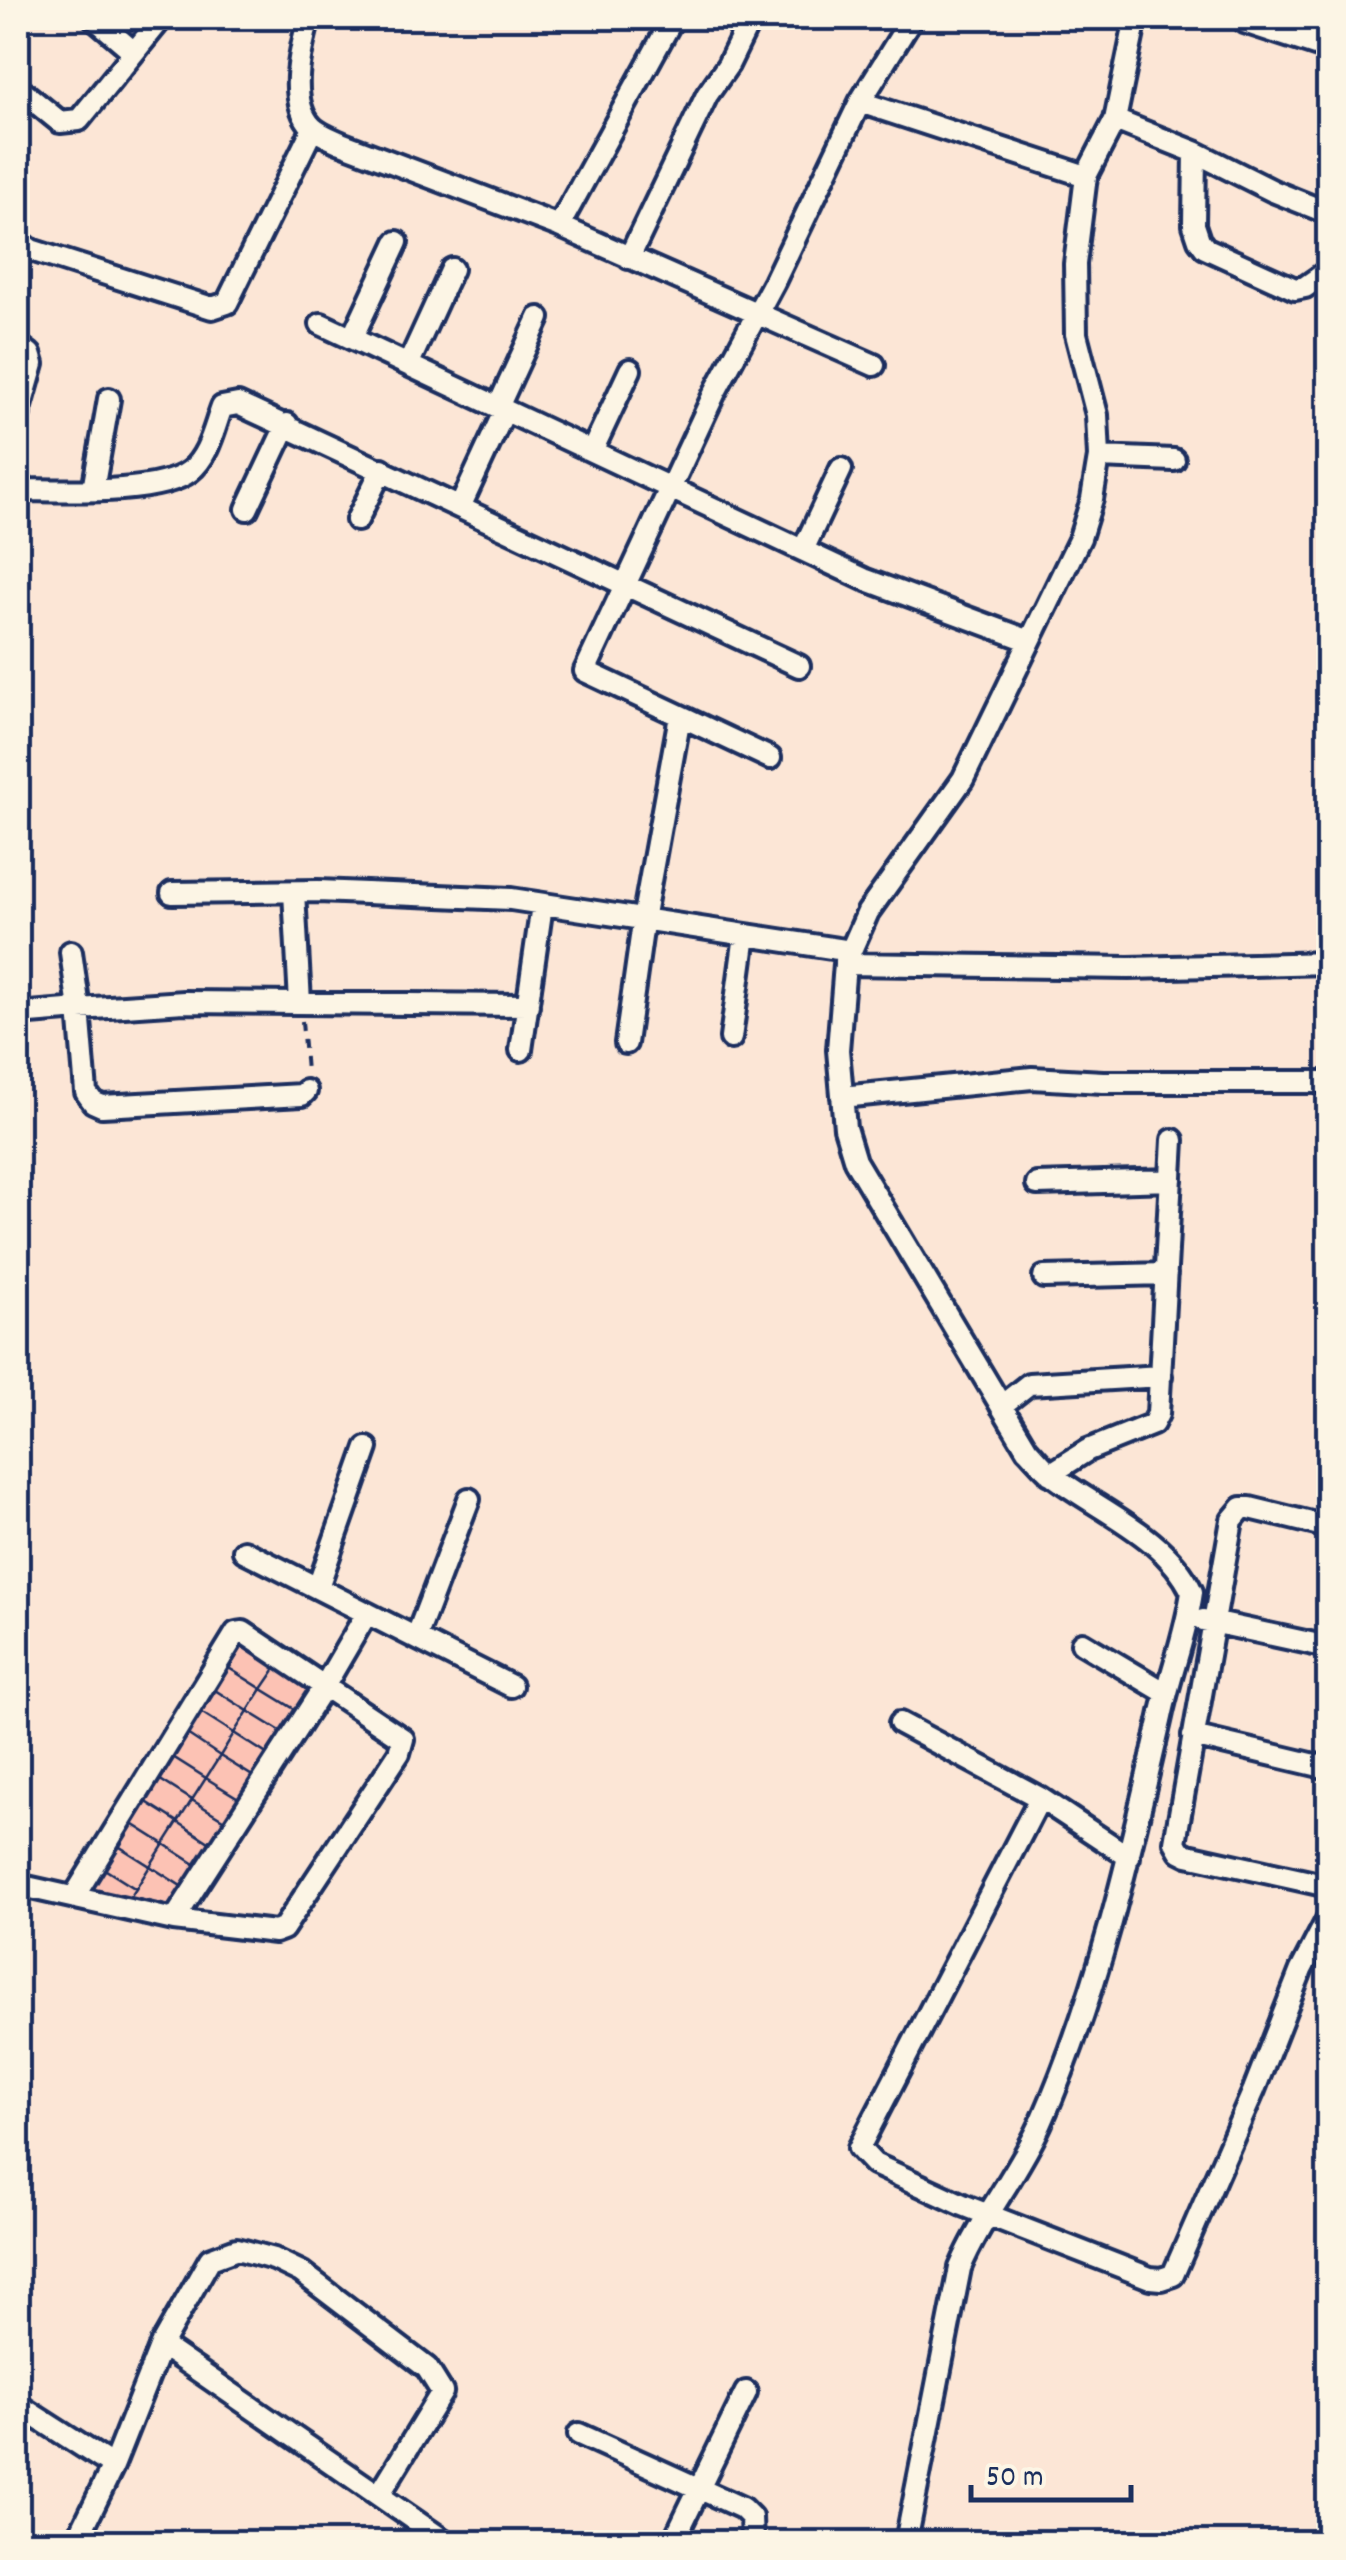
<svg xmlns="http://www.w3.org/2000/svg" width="1346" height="2560" font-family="Dekko,sans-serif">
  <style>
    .building { fill: #fcc2b4; stroke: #1b2f5e; stroke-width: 2.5 }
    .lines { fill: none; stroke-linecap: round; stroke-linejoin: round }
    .minor-casing { stroke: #1b2f5e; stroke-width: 28 }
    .secondary-casing { stroke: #1b2f5e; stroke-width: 38 }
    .path { stroke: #1b2f5e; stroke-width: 4; stroke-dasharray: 10 8; stroke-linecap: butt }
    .minor { stroke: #fcf5e5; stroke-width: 20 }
    .secondary { stroke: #fcf5e5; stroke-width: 30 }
  </style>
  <rect width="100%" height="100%" fill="#fce6d6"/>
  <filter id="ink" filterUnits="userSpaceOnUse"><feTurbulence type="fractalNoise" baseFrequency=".01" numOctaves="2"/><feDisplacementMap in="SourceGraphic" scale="20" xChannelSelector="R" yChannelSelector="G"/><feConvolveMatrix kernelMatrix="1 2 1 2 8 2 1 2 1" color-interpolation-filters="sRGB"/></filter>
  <g filter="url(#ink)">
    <!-- building -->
    <path class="building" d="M243,1645L277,1667L262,1689L229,1668Z
      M277,1667L310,1688L296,1710L262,1689Z
      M229,1668L262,1689L248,1711L215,1690Z
      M262,1689L296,1710L282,1732L248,1711Z
      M215,1690L248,1711L234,1733L201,1712Z
      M248,1711L282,1732L268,1755L234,1733Z
      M201,1712L234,1733L220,1756L187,1734Z
      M234,1733L268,1755L254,1777L220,1756Z
      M187,1734L220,1756L206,1778L173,1757Z
      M220,1756L254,1777L240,1799L206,1778Z
      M173,1757L206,1778L192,1800L159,1779Z
      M206,1778L240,1799L226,1821L192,1800Z
      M159,1779L192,1800L178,1822L145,1801Z
      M192,1800L226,1821L212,1844L178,1822Z
      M145,1801L178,1822L164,1844L131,1823Z
      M178,1822L212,1844L198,1866L164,1844Z
      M131,1823L164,1844L150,1866L117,1845Z
      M164,1844L198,1866L184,1888L150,1866Z
      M117,1845L150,1866L136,1889L103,1868Z
      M150,1866L184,1888L170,1910L129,1900Z
      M103,1868L136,1889L129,1900L89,1889Z"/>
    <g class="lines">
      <defs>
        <path id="minor" d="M94,18L134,52
          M309,18C301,48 287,101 312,127C319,134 332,139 341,143L559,226L874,365
          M18,88L60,122L79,120L162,18
          M860,102L1086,176
          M1115,120L1195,152L1273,191L1328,213
          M1195,152L1194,225L1199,240L1205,248L1295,289L1305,287L1328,271
          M559,226L673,18
          M18,240L31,250L212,308L227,303L313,128
          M629,258L707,95L728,65L751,18
          M321,324L864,579L1030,641
          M352,338L397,242
          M18,345L30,354L33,364L18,417
          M408,365L452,269
          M498,407L539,318
          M592,451L630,370
          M1099,457L1174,460
          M18,490C59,490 158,496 190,471C209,456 214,428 222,407L238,404L799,666
          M93,490L109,399
          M460,507L505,410
          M247,509L287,424
          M357,520L382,469
          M803,550L841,469
          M770,758L585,671L715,392L774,282L860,102L912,18
          M294,892L300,1003
          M172,893L318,891L511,899L851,951
          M845,964L1129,968L1328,963
          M18,1014L79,1009L71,952
          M731,1038L745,935
          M626,1043L645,909L680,716
          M521,1050L542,905
          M306,1091L302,1095L102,1106L93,1102L86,1092L79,1009L184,1002L528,1005
          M842,1097L1032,1078L1103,1082H1328
          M1037,1184L1171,1180
          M1044,1277L1166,1274
          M1001,1406L1029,1384L1161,1376
          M1050,1474L1088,1450L1153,1424L1158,1414L1173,1140
          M1328,1527L1250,1508H1242L1232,1520L1175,1842L1180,1851L1188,1855L1328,1886
          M244,1551L511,1686
          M318,1587L367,1448
          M1203,1620L1328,1647
          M416,1638L469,1499
          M1082,1643L1166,1693
          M900,1723L1040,1798L1129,1857
          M1193,1736L1328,1768
          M1040,1798L859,2148L874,2164L963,2205L1150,2278L1161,2279L1173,2275L1254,2090L1301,1970L1328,1918
          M18,1885L174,1920L275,1932L283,1929L399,1753L403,1739L243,1632L236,1633L75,1895
          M174,1920L325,1685L367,1613
          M161,2345L210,2259L237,2249L274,2259L301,2272L427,2368L442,2392L379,2495
          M18,2405L113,2466L76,2542
          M579,2434L742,2508L751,2517L752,2542
          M113,2466L161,2345L446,2542
          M673,2542L746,2392
          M906,2542L960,2268C981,2218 1018,2174 1041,2123C1098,1994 1130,1854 1161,1717C1170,1674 1186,1635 1192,1592C1166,1537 1102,1512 1055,1477C1044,1469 1036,1458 1027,1449L855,1161L845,1128L838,1050L845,964L868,912L963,779L1080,538L1092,499L1099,457L1097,415L1076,334L1075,264L1086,176L1115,120L1136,18"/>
        <path id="secondary" d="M1248,18L1328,44"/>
      </defs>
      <!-- minor casing -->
      <use href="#minor" class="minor-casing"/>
      <!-- secondary casing -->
      <use href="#secondary" class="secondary-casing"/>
      <!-- path -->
      <path class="path" d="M302,1021L306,1072"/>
      <!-- minor -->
      <use href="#minor" class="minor"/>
      <!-- secondary -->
      <use href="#secondary" class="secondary"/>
    </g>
  </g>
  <!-- margin -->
  <rect width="1346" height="2560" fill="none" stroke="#fcf5e5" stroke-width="60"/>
  <rect x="30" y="30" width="1286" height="2500" fill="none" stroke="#1b2f5e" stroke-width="4" filter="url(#ink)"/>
  <!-- scale -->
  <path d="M971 2485v15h160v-15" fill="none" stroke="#1b2f5e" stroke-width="5"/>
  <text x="986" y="2485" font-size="30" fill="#1b2f5e" stroke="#fcf5e5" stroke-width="8" paint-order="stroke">50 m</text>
</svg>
